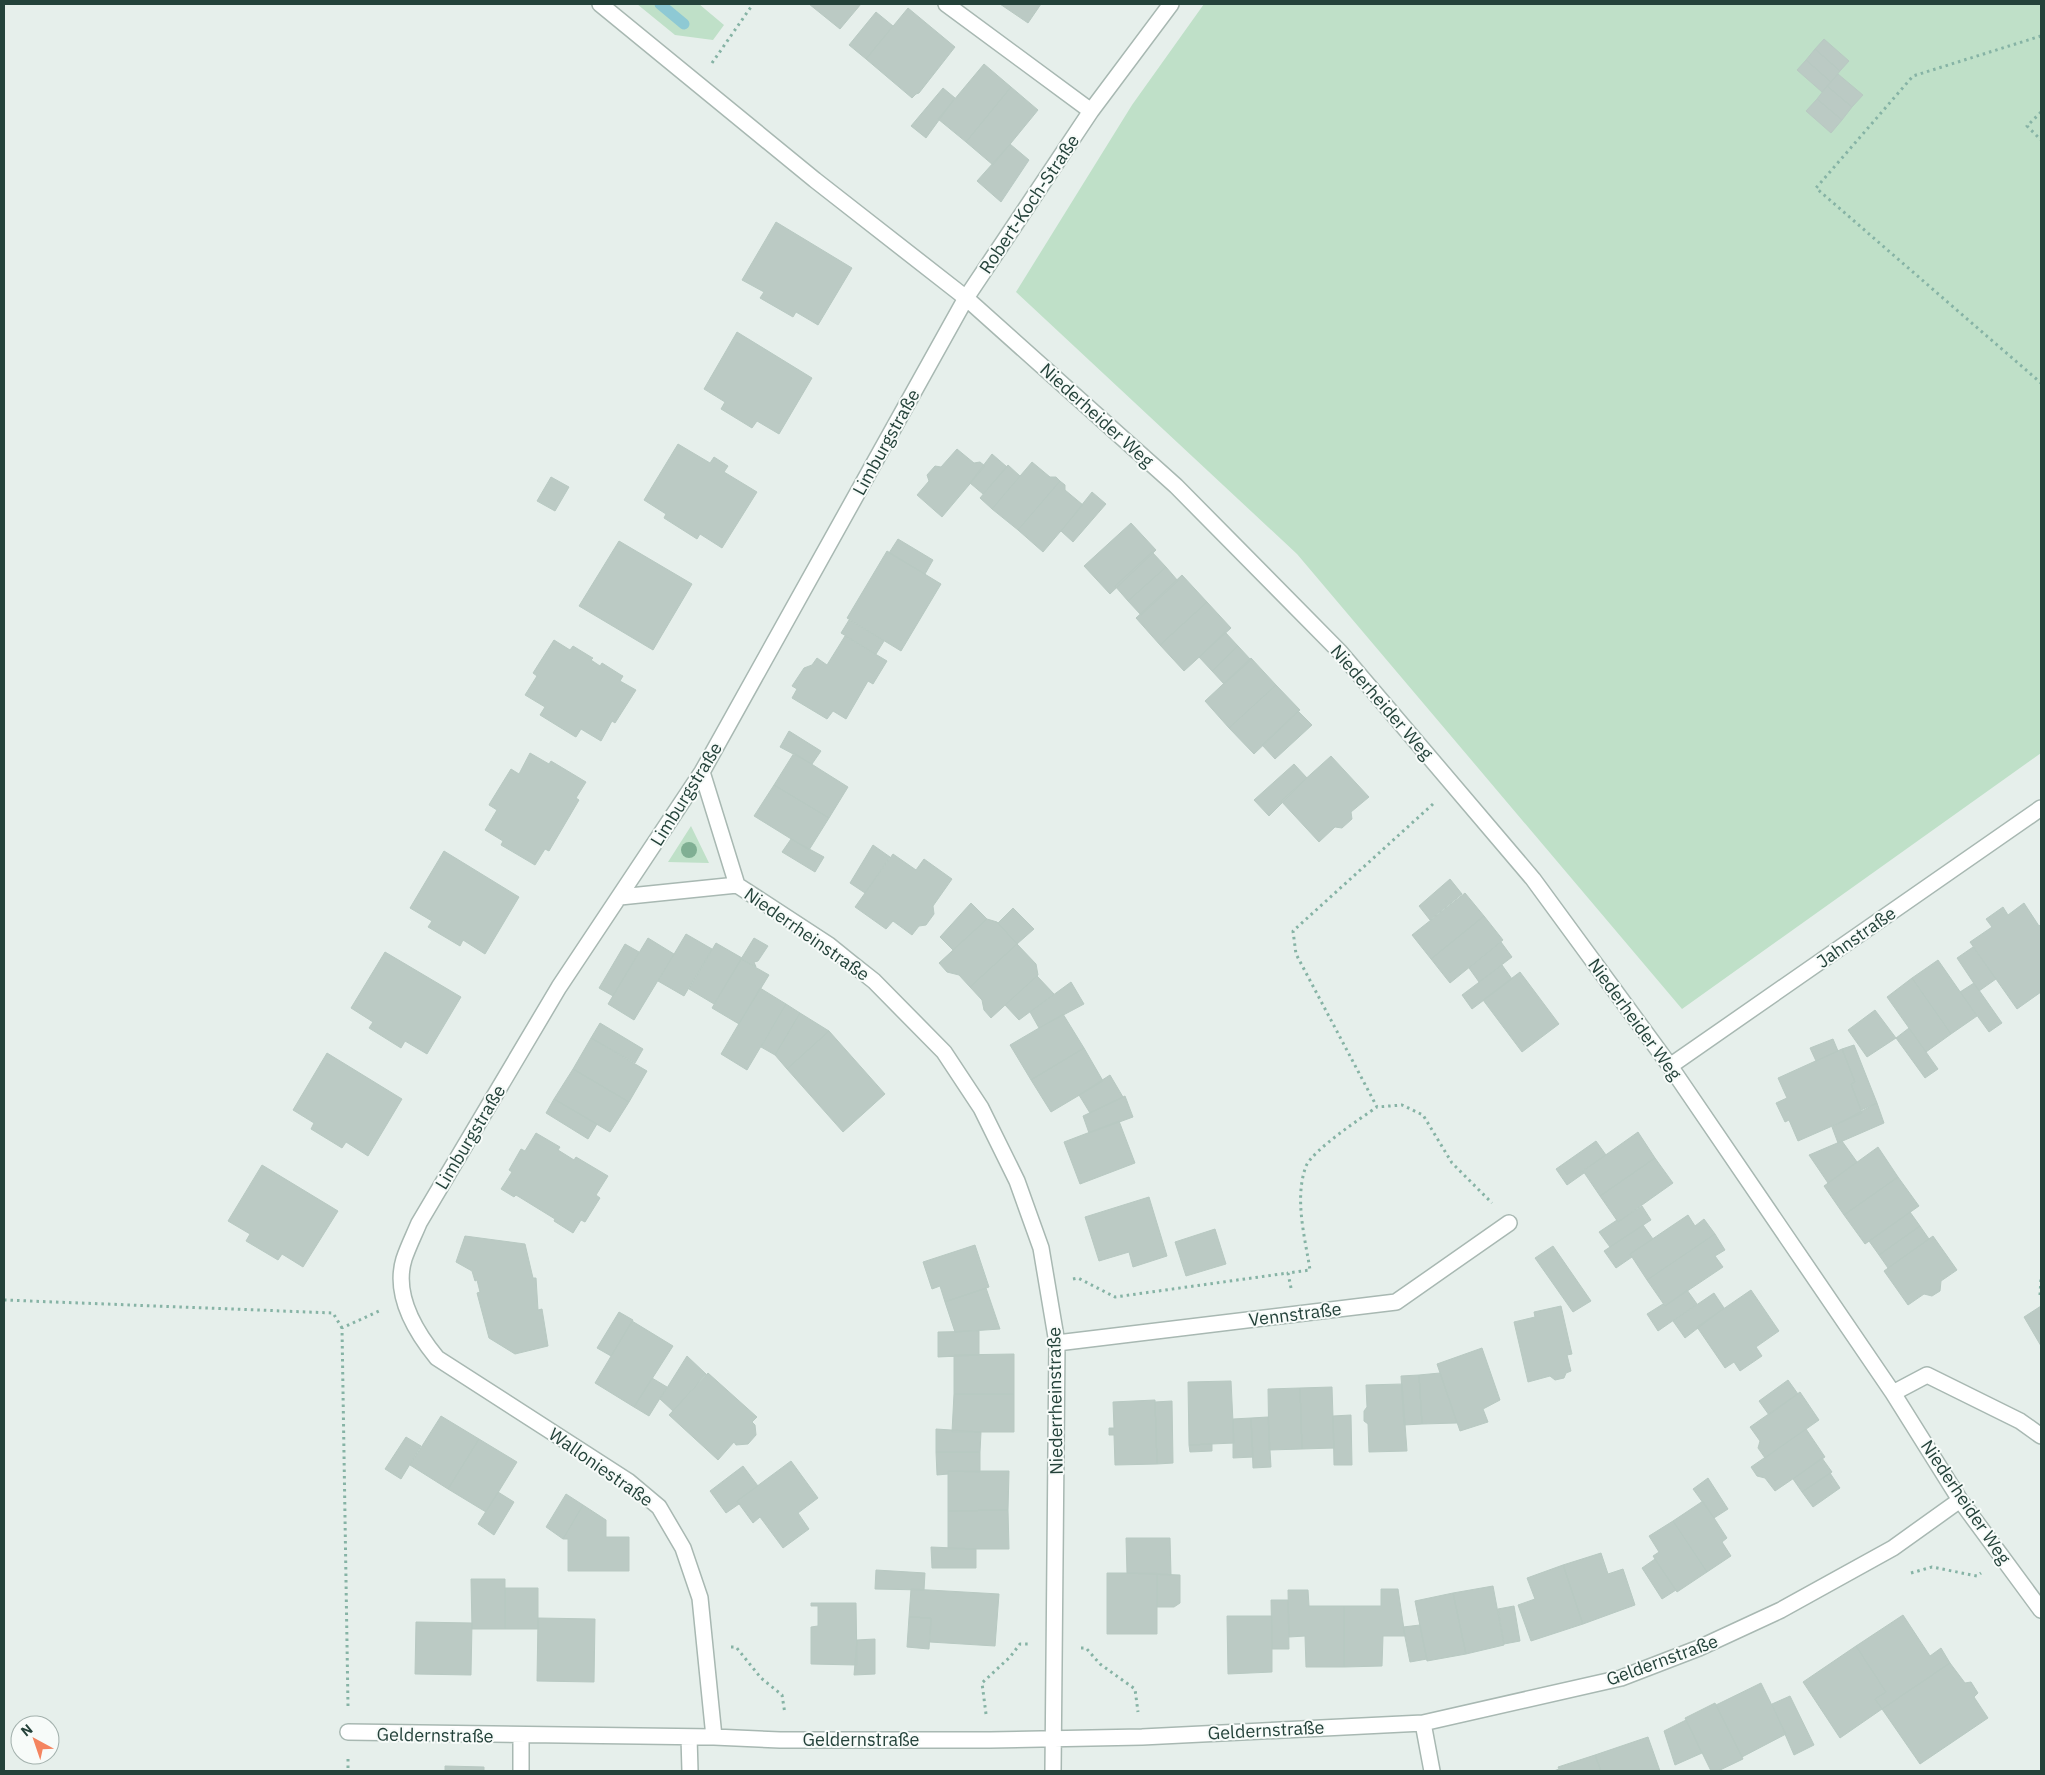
<svg xmlns="http://www.w3.org/2000/svg" width="2045" height="1775" font-family="'IBM Plex Sans',sans-serif">
  <style>
    .green { fill: #bfe0c8 }
    .lines { fill: none; stroke-linecap: round; stroke-linejoin: round }
    .stream { stroke: #8ec9d4; stroke-width: 11 }
    .building { fill: #bbcac4; stroke: #b8c9c2 }
    .street-casing { stroke: #a8b8b2; stroke-width: 18 }
    .path { stroke: #86b3a5; stroke-width: 3; stroke-dasharray: 2.5 4; stroke-linecap: butt }
    .street { stroke: #fff; stroke-width: 15 }
    .tree { fill: #80af93 }
    .labels { text-anchor: middle; dominant-baseline: central; stroke-width: 4; stroke-linejoin: round; paint-order: stroke }
    .street-label { font-size: 18px; fill: #24423a; stroke: #f7fbf9 }
  </style>
  <rect width="100%" height="100%" fill="#e6efeb"/>
  <!-- green -->
  <path class="green" d="M637,4H699L724,25L713,40L675,35Z
    M1204,4H2041V753L1682,1009L1297,554L1016,292L1132,105Z
    M691,826L709,863L668,862Z"/>
  <g class="lines">
    <!-- stream -->
    <path class="stream" d="M660,4L684,24"/>
  </g>
  <!-- building -->
  <path class="building" d="M809,4H861L840,29Z
    M1000,4H1041L1028,23Z
    M908,8L955,47L919,93L916,94L912,98L866,59Z
    M876,12L893,26L866,59L849,45Z
    M1824,39L1849,61L1840,71L1815,49Z
    M1815,49L1840,71L1831,82L1806,60Z
    M1806,60L1831,82L1822,92L1797,70Z
    M984,64L1011,87L966,142L938,119Z
    M1838,74L1863,95L1852,107L1827,86Z
    M1827,86L1852,107L1842,120L1817,99Z
    M1011,87L1038,110L993,165L966,142Z
    M943,88L955,98L926,138L911,126Z
    M1817,99L1842,120L1831,133L1806,111Z
    M1010,144L1029,160L1001,202L977,181Z
    M776,222L852,268L818,325L796,312L793,317L760,298L764,292L742,280Z
    M737,332L812,378L779,434L757,421L752,428L721,409L725,402L704,389Z
    M678,444L710,463L714,457L728,466L724,472L757,492L722,548L700,534L697,539L664,518L666,514L644,500Z
    M957,449L974,463L980,462L985,466L942,517L917,495L929,481L927,475L935,466L941,467Z
    M992,454L1007,467L983,494L970,483Z
    M1032,462L1050,477H1056L1060,481L1018,530L992,509Z
    M1008,465L1020,476L992,509L980,498Z
    M551,477L569,487L555,511L537,501Z
    M1060,481L1065,485V490L1083,505L1043,552L1018,530Z
    M1092,492L1106,504L1073,542L1061,531Z
    M1131,523L1156,550L1110,594L1084,566Z
    M898,539L933,560L925,574L889,553Z
    M619,541L692,584L653,650L579,606Z
    M887,551L941,584L901,651L847,618Z
    M1152,552L1166,567L1128,601L1115,586Z
    M1166,567L1178,581L1141,615L1128,601Z
    M1182,575L1207,602L1160,645L1136,618Z
    M1207,602L1231,628L1184,671L1160,645Z
    M849,620L884,641L876,654L841,633Z
    M1225,632L1238,646L1212,671L1199,657Z
    M845,636L887,661L873,684L868,681L846,719L833,711L827,719L792,698L797,689L792,686L804,668L812,665L817,658L827,665Z
    M554,640L570,650L573,646L591,657L593,658L591,660L600,666L602,663L621,675L623,676L620,681L636,690L615,723L612,721L601,741L581,729L576,737L574,736L540,715L545,707L525,695L537,676L533,673Z
    M1238,646L1251,660L1224,684L1212,671Z
    M1251,658L1276,685L1229,728L1205,701Z
    M1276,685L1300,710L1254,754L1229,728Z
    M1298,711L1312,725L1275,759L1262,745Z
    M789,731L821,751L812,764L780,747Z
    M530,753L549,764L551,761L586,782L576,798L579,800L549,851L545,849L535,865L501,845L503,841L485,830L497,810L489,805L490,803L511,769L519,774Z
    M794,753L848,787L829,818L774,785Z
    M1331,756L1369,797L1351,812L1352,819L1342,828L1335,827L1319,842L1281,801Z
    M1294,764L1307,778L1269,816L1254,800Z
    M774,785L829,818L809,850L754,816Z
    M791,839L824,857L815,872L782,852Z
    M873,845L890,857L865,893L850,883Z
    M444,851L519,897L485,954L463,940L460,946L428,927L432,921L410,908Z
    M893,854L916,870L924,859L952,879L933,906L934,914L926,925L919,926L912,935L893,921L886,929L855,907Z
    M1450,879L1462,894L1430,920L1419,906Z
    M1465,893L1484,916L1431,959L1412,935Z
    M971,903L987,919L953,950L940,937Z
    M2024,903L2039,926L2041,924V992L2017,1009L1970,942L1992,927L1986,919L2003,907L2008,915Z
    M1013,908L1034,929L1017,944L998,923Z
    M1484,916L1503,940L1450,983L1431,959Z
    M987,919L997,922L1017,944L970,987L959,975L947,972L939,963Z
    M686,934L712,949L684,996L658,981Z
    M648,938L674,954L634,1020L608,1004Z
    M754,938L768,946L758,961L754,962L756,967L741,959Z
    M1501,942L1512,957L1479,982L1469,968Z
    M716,943L742,958L714,1004L689,989Z
    M625,944L639,952L613,996L599,988Z
    M1017,944L1036,964L1038,975L991,1018L984,1010L982,1000L970,987Z
    M1973,947L1996,979L1979,991L1957,958Z
    M385,952L461,997L427,1054L405,1041L401,1048L369,1028L373,1022L351,1008Z
    M741,959L769,975L739,1024L712,1008Z
    M1938,960L1977,1016L1951,1034L1912,978Z
    M1502,965L1512,979L1472,1009L1462,995Z
    M1520,972L1559,1024L1522,1052L1483,1000Z
    M1037,976L1054,994L1019,1020L1005,1005Z
    M1912,978L1951,1034L1926,1052L1887,997Z
    M1071,982L1084,1004L1039,1028L1030,1012Z
    M1974,983L2002,1023L1989,1032L1960,992Z
    M760,988L786,1004L747,1070L721,1054Z
    M786,1004L800,1013L775,1055L761,1047Z
    M1875,1010L1896,1038L1867,1057L1848,1030Z
    M800,1013L829,1031L787,1069L775,1055Z
    M1063,1014L1084,1048L1031,1080L1010,1045Z
    M600,1023L643,1049L635,1063L591,1038Z
    M1909,1028L1938,1069L1925,1078L1896,1038Z
    M829,1031L885,1094L843,1132L787,1069Z
    M591,1038L647,1071L629,1102L573,1069Z
    M1833,1039L1838,1051L1816,1061L1810,1048Z
    M1854,1045L1877,1103L1861,1110L1851,1084L1855,1082L1842,1049Z
    M1084,1048L1103,1081L1051,1112L1031,1080Z
    M1842,1049L1855,1082L1851,1084L1862,1113L1798,1141L1789,1120L1785,1122L1776,1103L1787,1098L1778,1078Z
    M327,1053L402,1099L368,1156L346,1142L342,1148L311,1129L314,1123L293,1110Z
    M573,1069L629,1102L610,1132L554,1099Z
    M1110,1075L1123,1097L1090,1113L1079,1095Z
    M1125,1096L1133,1117L1089,1133L1083,1116Z
    M554,1099L597,1124L588,1139L546,1113Z
    M1877,1103L1884,1123L1838,1143L1832,1127Z
    M1119,1121L1135,1163L1080,1184L1064,1142Z
    M1638,1132L1655,1158L1600,1196L1583,1171Z
    M536,1133L560,1147L558,1150L574,1160L576,1157L608,1176L596,1195L600,1198L585,1222L581,1220L573,1233L554,1221L555,1219L516,1195L514,1197L501,1189L512,1172L509,1170L521,1149L525,1151Z
    M1596,1141L1606,1155L1582,1171L1584,1173L1567,1185L1556,1169Z
    M1842,1141L1857,1162L1828,1183L1809,1155Z
    M1878,1147L1898,1177L1844,1215L1824,1186Z
    M1655,1158L1673,1183L1618,1222L1600,1196Z
    M262,1165L338,1211L303,1267L282,1254L278,1260L246,1241L250,1234L228,1221Z
    M1898,1177L1919,1206L1865,1244L1844,1215Z
    M1149,1197L1167,1256L1133,1267L1129,1252L1099,1261L1085,1217Z
    M1642,1206L1651,1220L1610,1247L1599,1232L1617,1220L1618,1222Z
    M1910,1212L1920,1226L1879,1255L1869,1241Z
    M1688,1215L1695,1226L1704,1219L1715,1234L1647,1280L1630,1254Z
    M1643,1225L1653,1239L1630,1254L1632,1257L1616,1268L1604,1251Z
    M1920,1226L1929,1239L1888,1268L1879,1255Z
    M1215,1229L1226,1264L1186,1276L1175,1242Z
    M1715,1234L1725,1250L1715,1256L1723,1267L1665,1306L1647,1280Z
    M465,1236L525,1244L533,1278H536L538,1310L542,1309L548,1346L515,1354L489,1338L477,1293L480,1292L477,1280L475,1281L472,1271L456,1262Z
    M1933,1236L1957,1270L1941,1281L1940,1291L1932,1296L1924,1294L1908,1305L1884,1271Z
    M975,1245L989,1287L945,1302L940,1286L932,1289L923,1262Z
    M1553,1246L1591,1301L1573,1312L1535,1258Z
    M986,1288L1000,1329L955,1332L945,1302Z
    M1687,1290L1697,1304L1658,1331L1647,1314L1663,1304L1665,1306Z
    M1751,1290L1779,1331L1756,1347L1762,1356L1740,1371L1734,1362L1725,1368L1697,1327Z
    M1714,1293L1724,1308L1685,1338L1673,1321Z
    M1561,1306L1572,1354L1567,1355L1571,1371L1566,1373L1564,1378L1555,1380L1550,1376L1528,1382L1514,1322L1535,1317L1534,1312Z
    M2041,1306V1346L2024,1317Z
    M619,1312L633,1320L611,1356L597,1348Z
    M632,1321L673,1346L634,1407L595,1383Z
    M979,1331V1355L938,1357V1332Z
    M1482,1348L1500,1400L1483,1409L1488,1422L1460,1431L1437,1364Z
    M1014,1354V1394H954V1355Z
    M687,1356L706,1374L673,1411L660,1399Z
    M708,1373L757,1417L752,1422L755,1425L756,1435L748,1444L736,1445L734,1442L718,1460L669,1415Z
    M1440,1373L1457,1423L1422,1424L1419,1375Z
    M1419,1375L1422,1424L1404,1425L1401,1376Z
    M652,1378L667,1387L649,1416L634,1407Z
    M1788,1380L1798,1394L1769,1415L1759,1401Z
    M1231,1381L1234,1443L1189,1445L1188,1382Z
    M1402,1384L1407,1451L1369,1452L1368,1424L1364,1421V1411L1367,1407L1366,1385Z
    M1332,1387L1334,1448L1302,1449L1300,1388Z
    M1300,1388L1302,1449L1269,1450L1268,1389Z
    M1800,1392L1819,1420L1765,1458L1758,1448L1760,1441L1750,1427Z
    M954,1394H1014V1432H952Z
    M1155,1400L1157,1464L1115,1465L1114,1435H1109V1428H1114L1113,1402Z
    M1172,1401L1173,1463L1157,1464L1155,1402Z
    M1351,1415L1352,1465H1334L1333,1416Z
    M441,1416L479,1439L448,1489L410,1465Z
    M1268,1417L1271,1467L1253,1468L1251,1418Z
    M1251,1418L1253,1457L1233,1458V1419Z
    M936,1429L981,1432L980,1452H936Z
    M1806,1429L1825,1457L1775,1491L1765,1478L1757,1476L1751,1467Z
    M406,1437L421,1446L401,1479L385,1469Z
    M479,1439L517,1462L486,1512L448,1489Z
    M1212,1444V1451L1190,1452L1189,1445Z
    M936,1452H980V1472L948,1471V1474L937,1475Z
    M1822,1458L1832,1472L1802,1492L1793,1479Z
    M791,1461L818,1498L798,1513L809,1529L783,1548L760,1517L753,1523L737,1501Z
    M743,1466L758,1486L737,1501L739,1504L726,1513L710,1491Z
    M948,1471H1009L1008,1510L948,1511Z
    M1830,1473L1840,1488L1813,1507L1802,1492Z
    M1708,1478L1728,1509L1714,1518L1693,1489Z
    M498,1492L514,1502L494,1535L478,1524Z
    M566,1494L583,1505L563,1539L546,1527Z
    M1703,1501L1727,1538L1722,1542L1731,1556L1707,1572L1673,1521Z
    M583,1505L606,1520V1537H629V1571H568V1539H563Z
    M1008,1510L1009,1549H948V1511Z
    M1673,1521L1707,1572L1677,1592L1653,1556L1659,1552L1649,1536Z
    M1126,1538H1170L1171,1575L1127,1573Z
    M931,1547L976,1549V1568H932Z
    M1601,1553L1608,1574L1623,1569L1635,1605L1583,1624L1563,1565Z
    M1655,1559L1676,1590L1662,1599L1642,1568Z
    M1563,1565L1583,1624L1531,1641L1518,1605L1535,1599L1527,1578Z
    M876,1570L925,1573L924,1590L875,1589Z
    M1107,1573H1157V1634H1107Z
    M1157,1574L1180,1575V1603L1174,1607H1157Z
    M471,1579H505V1629H472Z
    M1493,1586L1504,1645L1466,1654L1453,1593Z
    M505,1588H538V1629H505Z
    M911,1589L999,1594L995,1646L930,1642L931,1618L909,1617Z
    M1381,1589H1398L1405,1636H1383L1382,1666L1344,1667V1606H1381Z
    M1288,1590H1308L1309,1606H1344V1667H1306L1305,1636L1289,1637Z
    M1453,1593L1466,1654L1427,1661L1415,1601Z
    M1271,1600H1288L1289,1649H1272Z
    M811,1603H856L857,1665L811,1664V1627L818,1626V1606H811Z
    M1514,1606L1520,1641L1504,1644L1498,1609Z
    M1903,1615L1930,1656L1941,1648L1950,1663L1882,1709L1875,1699L1886,1692L1856,1646Z
    M1227,1616H1272V1672L1228,1674Z
    M909,1617L931,1618L929,1649L907,1647Z
    M538,1618L595,1619L594,1682L537,1681Z
    M416,1622L472,1623L471,1675L415,1674Z
    M1420,1625L1427,1659L1410,1662L1403,1627Z
    M875,1639V1674L854,1675L857,1640Z
    M1856,1646L1886,1692L1875,1699L1882,1709L1840,1738L1803,1682Z
    M1950,1663L1965,1683L1971,1682L1978,1693L1974,1697L1988,1718L1920,1764L1882,1709Z
    M1761,1683L1786,1734L1742,1757L1716,1705Z
    M1790,1696L1814,1745L1794,1755L1772,1704Z
    M1715,1703L1743,1759L1718,1771H1711L1685,1718Z
    M1686,1720L1702,1753L1675,1765L1664,1731Z
    M1648,1737L1660,1771H1601L1595,1755Z
    M1595,1755L1601,1771H1554L1559,1769L1558,1767Z
    M445,1766L484,1767V1771H445Z"/>
  <g class="lines">
    <defs>
      <path id="street" d="M600,4L815,180L966,298L1176,486L1340,652L1533,879L1670,1066L1893,1393L1960,1500L2041,1610
        M946,4L1091,111
        M702,772L737,885L829,945L850,962L874,981L944,1052L981,1108L1017,1181L1041,1248L1057,1343L1053,1771
        M620,897L737,885
        M1670,1066L2041,808
        M1057,1343L1396,1302L1509,1223
        M1893,1393L1927,1375L2020,1421L2041,1436
        M1423,1723L1432,1771
        M348,1732L714,1737L780,1740H990L1142,1737L1423,1723L1621,1678L1699,1648L1781,1610L1893,1548L1960,1500
        M689,1737L690,1771
        M714,1737L700,1598L683,1548L659,1507L628,1481L437,1358C415,1331 393,1295 404,1259C408,1247 414,1235 419,1223L559,987L702,772L966,298L1091,111L1171,4
        M521,1771V1736"/>
    </defs>
    <!-- street casing -->
    <use href="#street" class="street-casing"/>
    <!-- path -->
    <path class="path" d="M2041,36L1913,76L1816,188L2041,383
      M712,63L753,4
      M2041,112L2027,126L2041,140
      M1433,804L1293,931L1296,954L1377,1107L1402,1105L1423,1115L1452,1163L1492,1203
      M1073,1279L1078,1278L1115,1297L1288,1273
      M1291,1288L1288,1273L1310,1270C1305,1237 1294,1199 1306,1166C1313,1150 1361,1118 1377,1107
      M2040,1295L2041,1278
      M4,1300L333,1313L342,1328
      M1911,1573L1932,1567L1977,1576L1981,1573
      M731,1647H736L761,1678L782,1695L785,1714
      M1081,1648H1086L1100,1664L1135,1689L1138,1712
      M348,1706L342,1328L379,1311
      M986,1714L982,1683L1010,1657L1020,1644H1028
      M348,1759V1771"/>
    <!-- street -->
    <use href="#street" class="street"/>
  </g>
  <!-- trees -->
  <circle class="tree" cx="689" cy="850" r="8"/>
  <g class="labels">
    <!-- street labels -->
    <g class="street-label">
      <text transform="translate(1029 204) rotate(-56)">Robert-Koch-Straße</text>
      <text transform="translate(1097 415) rotate(42)">Niederheider Weg</text>
      <text transform="translate(886 442) rotate(-61)">Limburgstraße</text>
      <text transform="translate(1382 702) rotate(49)">Niederheider Weg</text>
      <text transform="translate(686 794) rotate(-58)">Limburgstraße</text>
      <text transform="translate(807 934) rotate(35)">Niederrheinstraße</text>
      <text transform="translate(1856 937) rotate(-35)">Jahnstraße</text>
      <text transform="translate(1635 1019) rotate(54)">Niederheider Weg</text>
      <text transform="translate(470 1137) rotate(-59)">Limburgstraße</text>
      <text transform="translate(1295 1314) rotate(-7)">Vennstraße</text>
      <text transform="translate(1055 1401) rotate(-91)">Niederrheinstraße</text>
      <text transform="translate(601 1467) rotate(35)">Walloniestraße</text>
      <text transform="translate(1966 1502) rotate(56)">Niederheider Weg</text>
      <text transform="translate(1662 1660) rotate(-20)">Geldernstraße</text>
      <text transform="translate(1266 1730) rotate(-3)">Geldernstraße</text>
      <text transform="translate(435 1735) rotate(1)">Geldernstraße</text>
      <text x="861" y="1739">Geldernstraße</text>
    </g>
  </g>
  <!-- border -->
  <rect width="2045" height="1775" fill="none" stroke="#24423a" stroke-width="10"/>
  <!-- north arrow -->
  <g transform="translate(35 1740) rotate(320)"><circle r="24" fill="#f7fbf9" stroke="#a3b1ad"/>
  <path d="M0-4L9 19L0 12L-9 19Z" fill="#f4845f"/>
  <text y="-8" font-size="14" font-weight="bold" text-anchor="middle" fill="#24423a">N</text>
  </g>
</svg>
